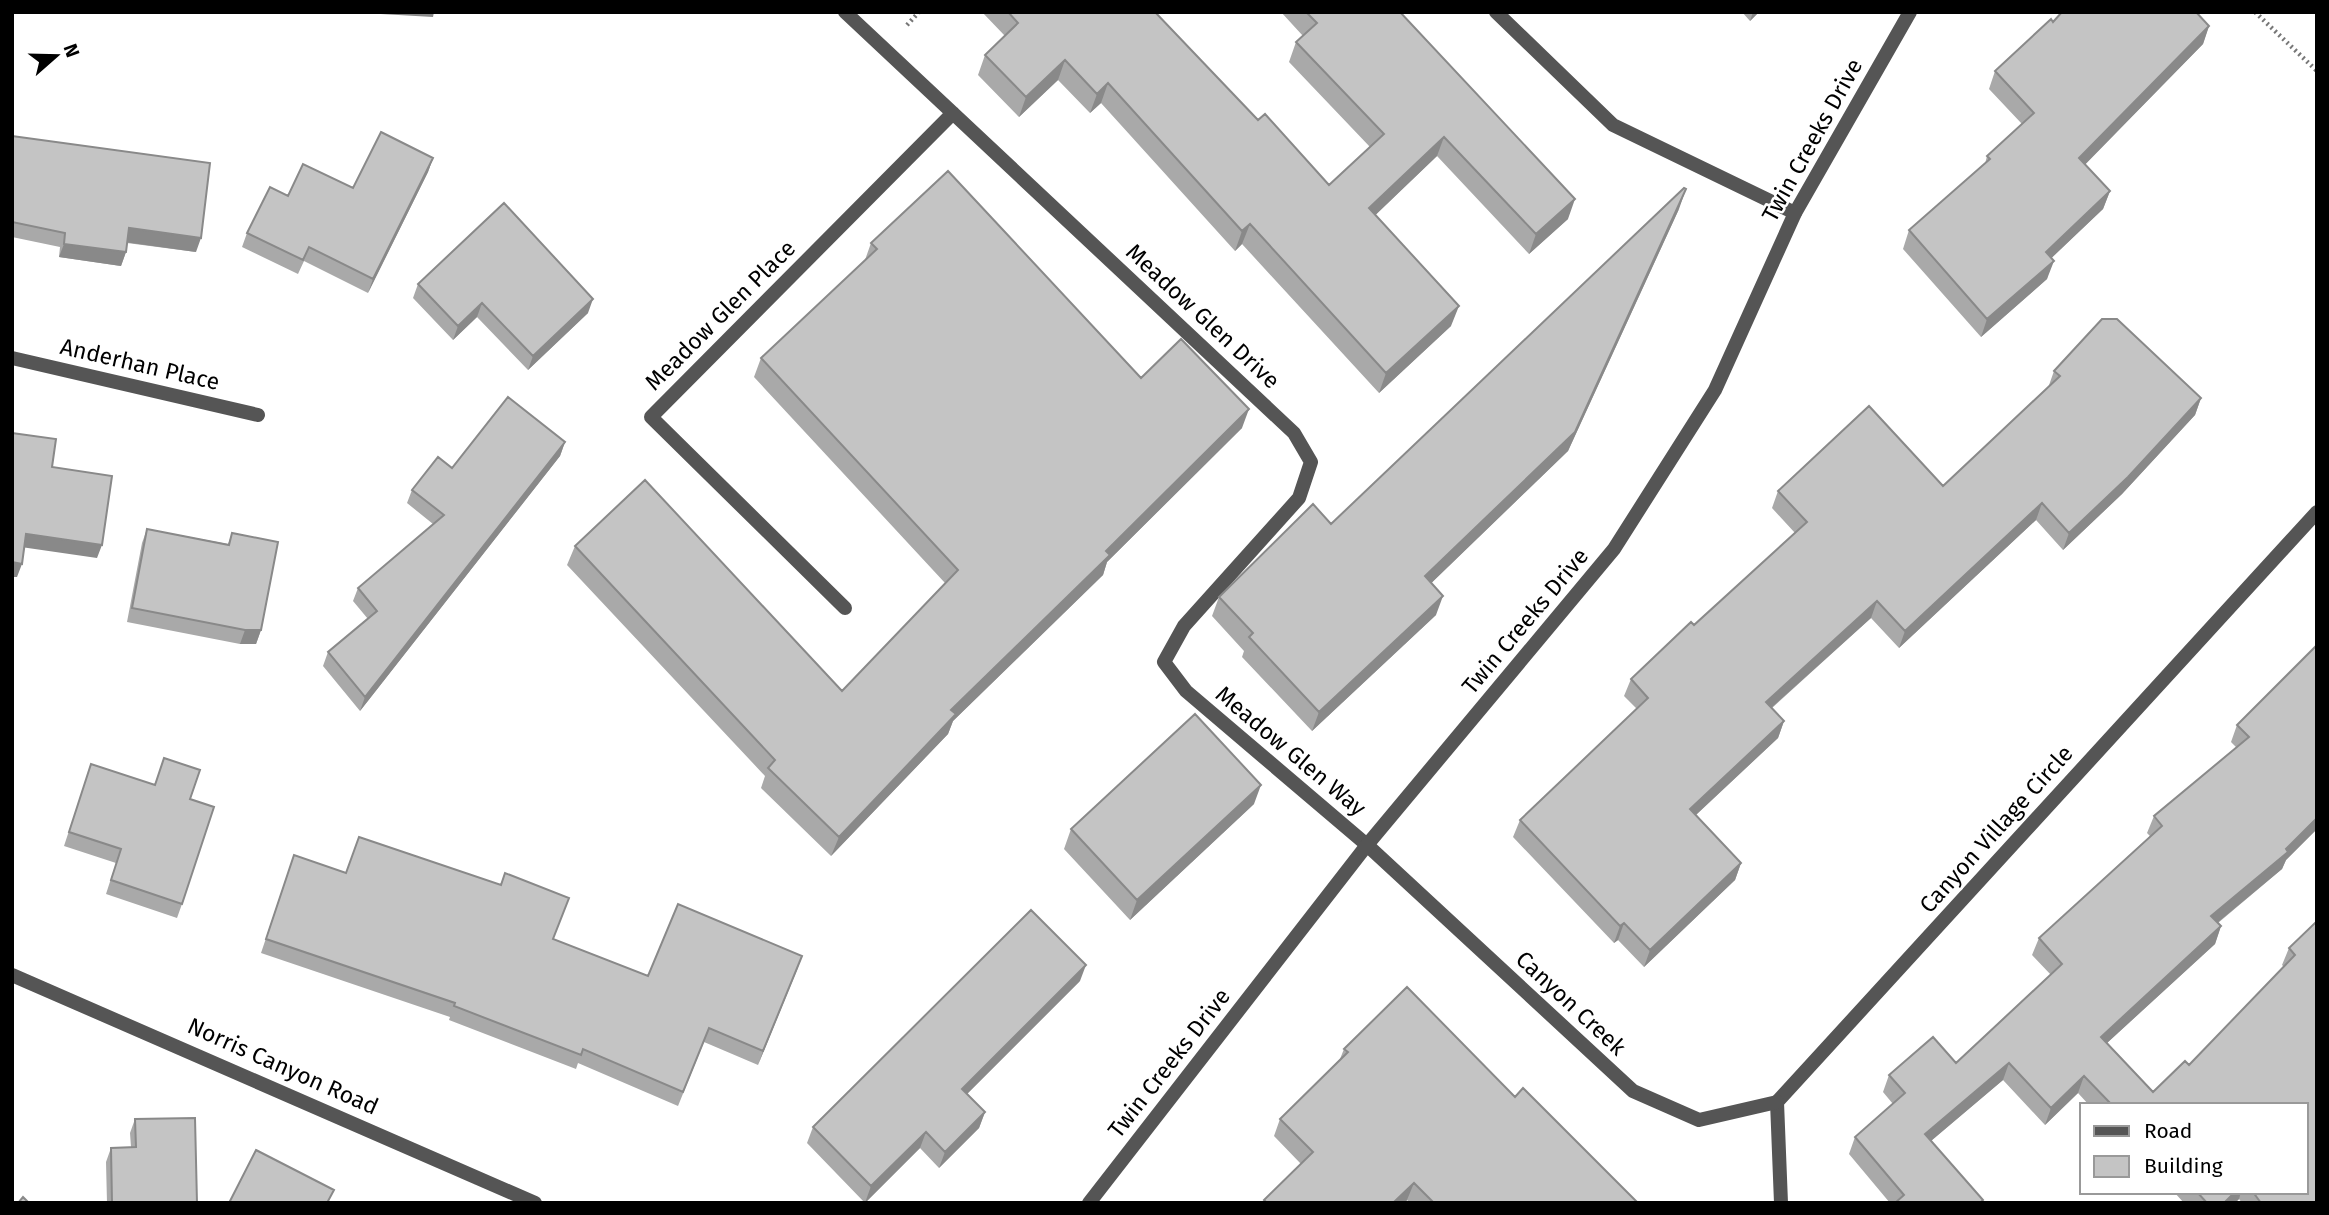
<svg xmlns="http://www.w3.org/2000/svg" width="2329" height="1215" font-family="'Fira Sans',sans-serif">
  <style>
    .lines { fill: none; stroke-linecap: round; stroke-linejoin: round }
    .path { stroke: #777; stroke-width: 4.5; stroke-dasharray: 2 3.5; stroke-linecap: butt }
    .service { stroke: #555; stroke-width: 14 }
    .minor { stroke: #555; stroke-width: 14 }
    .tertiary { stroke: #555; stroke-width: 14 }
    .wall { fill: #a9a9a9 }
    .shaded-wall { fill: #898989 }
    .building { fill: #c4c4c4; stroke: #898989; stroke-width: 2 }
    .labels { text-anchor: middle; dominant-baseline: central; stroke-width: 5; stroke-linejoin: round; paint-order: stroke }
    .street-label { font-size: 23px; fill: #000; stroke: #fff }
  </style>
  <rect width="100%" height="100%" fill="#fff"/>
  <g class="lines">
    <!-- path -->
    <path class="path" d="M2255,12L2317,71
      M907,25L919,12"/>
    <!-- service -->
    <path class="service" d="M845,12L1294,433L1311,462L1299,498L1184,626L1164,662L1186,691L1367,845
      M845,608L651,417L953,113
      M1781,1203L1777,1102L2317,512"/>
    <!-- minor -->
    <path class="minor" d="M1496,12L1613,125L1795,213
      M12,358L258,415
      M1367,845L1633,1091L1699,1120L1777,1102"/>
    <!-- tertiary -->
    <path class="tertiary" d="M12,975L535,1203
      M1089,1203L1367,845L1614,549L1715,390L1795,213L1910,12"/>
  </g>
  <!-- wall -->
  <path class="wall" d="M982,12H1155L1258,120L1329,185L1370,147L1289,62L1296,42L1303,36L1281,12H1400L1568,219L1529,254L1437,156L1375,215L1451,326L1379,393L1242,244L1235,251L1101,103L1090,113L1058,80L1019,117L978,75L985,55L1005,36Z
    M1742,12H1759L1750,21Z
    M2053,22L2209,26L2203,44L2085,164L2110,191L2103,209L2051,258L2047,279L1981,337L1903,249L1909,230L1985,164L1987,156L2022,124L1989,89L1995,71Z
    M12,136L196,252L127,243L126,252L121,266L59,257L60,247L12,237Z
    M433,158L428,172L368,293L304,261L298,274L242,247L247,233L288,196L353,188Z
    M1679,209L1568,451L1431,583L1436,615L1312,731L1242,657L1244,651L1212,616L1219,597L1331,524Z
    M871,243L1242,428L1107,562L1103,575L953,721L948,734L831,856L761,788L765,776L567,565L575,546L842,691L945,583L754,377L761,358L865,260Z
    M418,284L588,313L528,370L477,317L453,340L413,298Z
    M2054,371L2201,398L2195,415L2122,494L2063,550L2036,520L1899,648L1871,618L1772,708L1784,721L1778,738L1696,815L1741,863L1735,880L1644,967L1618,940L1614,943L1513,837L1520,820L1637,709L1624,696L1631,679L1694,625L1795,533L1772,508L1778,491L1943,486L2048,388Z
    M565,442L560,456L360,711L323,666L328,652L368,619L353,601L358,588L433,524L407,503L412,490L452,468Z
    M147,529L228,544L232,533L261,630L256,644H240L127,622L142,543Z
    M2317,645V829L2286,860L2282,869L2218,923L2221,926L2215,944L2107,1043L2153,1092L2189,1065L2284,967L2282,965L2289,948L2317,921V1203H2242L2239,1199L2235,1203H2184L2174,1192H2306V1105H2089L2078,1093L2045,1125L2003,1080L1931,1141L1983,1200L1982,1203H1890L1849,1154L1855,1137L1893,1104L1883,1092L1889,1075L1956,1063L2051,975L2032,955L2039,938L2150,836L2147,833L2154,816L2237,748L2231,742L2237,725Z
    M164,758L190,799L182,904L177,918L106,894L116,863L64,846L91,764L155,785Z
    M1254,804L1130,920L1064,849L1071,829Z
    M294,855L346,873L553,939L648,976L802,956L758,1065L704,1042L678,1106L578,1063L576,1069L449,1020L450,1017L261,953Z
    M1080,981L967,1094L985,1112L979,1128L939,1168L920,1148L865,1203L807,1143L813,1127Z
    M1344,1049L1515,1097L1638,1203H1410L1407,1200L1405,1203H1263L1264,1200L1301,1164L1274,1136L1280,1119L1340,1059Z
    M135,1119L197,1203H107L106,1162L111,1148L131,1147L130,1133Z"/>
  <!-- shaded-wall -->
  <path class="shaded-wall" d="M346,12H434L433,17Z
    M1753,12H1759L1750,21Z
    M2209,26L2203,44L2073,177L2079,158Z
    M1065,60L1058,80L1019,117L1026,97Z
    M1108,83L1101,103L1090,113L1097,94Z
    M1444,137L1437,156L1362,228L1369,208Z
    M433,158L428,172L368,293L373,279Z
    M1686,189L1679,209L1568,451L1418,596L1425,576Z
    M2110,191L2103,209L2039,270L2046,252Z
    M1575,199L1568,219L1529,254L1536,234Z
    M1250,224L1242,244L1235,251L1242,231Z
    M129,228L201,238L196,252L124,242Z
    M64,244L126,252L121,266L59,257Z
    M2054,261L2047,279L1981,337L1987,319Z
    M593,299L588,313L528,370L533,356Z
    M482,303L477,317L453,340L458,326Z
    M1459,306L1451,326L1379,393L1386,373Z
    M2201,398L2195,415L2122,494L2063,550L2069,533Z
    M1249,409L1242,428L1107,562L1103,575L953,721L948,734L831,856L839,837L951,710L1106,551Z
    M565,442L560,456L360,711L365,697Z
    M2042,503L2036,520L1899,648L1905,631Z
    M26,534L102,545L97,558L21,547Z
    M12,562L22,564L17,577H12Z
    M1443,596L1436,615L1312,731L1319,712Z
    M1877,601L1871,618L1760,718L1766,702Z
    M245,630H261L256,644H240Z
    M1784,721L1778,738L1684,826L1690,809Z
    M1261,785L1254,804L1130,920L1137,900Z
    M2317,818V829L2286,860L2282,869L2205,933L2211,916L2286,849Z
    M1741,863L1735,880L1644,967L1650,950Z
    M1624,923L1618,940L1614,943L1620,926Z
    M2221,926L2215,944L2095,1054L2101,1037Z
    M802,956L797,970L758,1065L763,1051Z
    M1086,965L1080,981L956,1105L962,1089Z
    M2009,1063L2003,1080L1919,1151L1925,1134Z
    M2084,1076L2078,1093L2045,1125L2051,1108Z
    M985,1112L979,1128L939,1168L945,1152Z
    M926,1132L920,1148L865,1203L871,1186Z
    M1414,1183L1407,1200L1405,1203H1393Z
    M2235,1192H2241L2239,1199L2235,1203H2224Z"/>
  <!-- building -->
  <path class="building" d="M1008,12H1155L1258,120L1265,114L1329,185L1384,134L1296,42L1317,23L1306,12H1400L1575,199L1536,234L1444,137L1369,208L1459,306L1386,373L1250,224L1242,231L1108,83L1097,94L1065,60L1026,97L985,55L1018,23Z
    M2062,12H2196L2209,26L2079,158L2110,191L2046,252L2054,261L1987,319L1909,230L1990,159L1987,156L2034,113L1995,71L2051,19L2053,22Z
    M381,132L433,158L373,279L309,247L303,260L247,233L270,187L288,196L303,164L353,188Z
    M12,136L210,163L201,238L129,228L126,252L64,244L65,233L12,222Z
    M948,171L1141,378L1181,339L1249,409L1106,551L1110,555L951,710L956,714L839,837L768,768L775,760L575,546L645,480L842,691L958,570L761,358L877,249L871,243Z
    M1684,188L1686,189L1575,432L1425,576L1443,596L1319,712L1249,637L1253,633L1219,597L1313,504L1331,524Z
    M504,203L593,299L533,356L482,303L458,326L418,284Z
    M2102,319H2117L2201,398L2128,477L2069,533L2042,503L1905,631L1877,601L1766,702L1784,721L1690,809L1741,863L1650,950L1624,923L1620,926L1520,820L1648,698L1631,679L1691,622L1694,625L1807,522L1778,491L1869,406L1943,486L2060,376L2054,371Z
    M508,397L565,442L365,697L328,652L377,611L358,588L444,515L412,490L438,457L452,468Z
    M12,433L56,439L52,467L112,476L102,545L26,534L22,564L12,562Z
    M147,529L229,545L232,533L278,542L261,630H245L132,608Z
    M2317,645V818L2286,849L2288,852L2211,916L2221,926L2101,1037L2153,1092L2185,1061L2189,1065L2295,955L2289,948L2317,921V1203H2261L2253,1192H2306V1105H2112L2084,1076L2051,1108L2009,1063L1925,1134L1983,1200L1980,1203H1895L1904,1195L1855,1137L1905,1093L1889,1075L1933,1037L1956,1063L2062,964L2039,938L2162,826L2154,816L2249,737L2237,725Z
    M1195,714L1261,785L1137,900L1071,829Z
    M164,758L200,770L190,799L214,807L182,904L111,880L121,849L69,832L91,764L155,785Z
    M359,837L501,885L505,873L569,898L553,939L648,976L678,904L802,956L763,1051L709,1028L683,1092L583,1049L581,1055L454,1006L455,1003L266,939L294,855L346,873Z
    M1031,910L1086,965L962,1089L985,1112L945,1152L926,1132L871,1186L813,1127Z
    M1407,987L1515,1097L1523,1088L1638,1203H1434L1414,1183L1393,1203H1267L1264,1200L1313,1152L1280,1119L1348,1052L1344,1049Z
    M195,1118L197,1203H112L111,1148L136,1147L135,1119Z
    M256,1150L334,1190L327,1203H229Z
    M2197,1192H2235L2224,1203H2207Z
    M23,1197L29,1203H18Z"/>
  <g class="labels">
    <!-- street labels -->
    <g class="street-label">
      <text transform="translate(1812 140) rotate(-61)">Twin Creeks Drive</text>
      <text transform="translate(720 315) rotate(-45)">Meadow Glen Place</text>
      <text transform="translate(1203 316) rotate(43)">Meadow Glen Drive</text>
      <text transform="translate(140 364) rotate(13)">Anderhan Place</text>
      <text transform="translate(1525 621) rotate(-50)">Twin Creeks Drive</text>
      <text transform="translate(1291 751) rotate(40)">Meadow Glen Way</text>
      <text transform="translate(1996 829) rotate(-48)">Canyon Village Circle</text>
      <text transform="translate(1571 1003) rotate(43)">Canyon Creek</text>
      <text transform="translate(1169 1063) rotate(-52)">Twin Creeks Drive</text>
      <text transform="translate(283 1066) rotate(24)">Norris Canyon Road</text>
    </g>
  </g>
  <!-- border -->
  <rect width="2329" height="1215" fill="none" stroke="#000000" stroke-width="28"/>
  <!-- legend -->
  <rect x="2080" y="1103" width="228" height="91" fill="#ffffff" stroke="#999999" stroke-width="2"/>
  <rect x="2094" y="1126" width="35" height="10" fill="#555555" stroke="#999999" stroke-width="2"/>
  <text x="2144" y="1138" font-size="21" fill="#000000">Road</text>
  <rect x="2094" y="1156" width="35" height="21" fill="#c4c4c4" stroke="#999999" stroke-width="2"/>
  <text x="2144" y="1173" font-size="21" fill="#000000">Building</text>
  <!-- north arrow -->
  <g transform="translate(56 56) rotate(70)" stroke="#ffffff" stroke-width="5" paint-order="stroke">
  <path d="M0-5L12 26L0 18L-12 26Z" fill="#000000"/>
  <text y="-10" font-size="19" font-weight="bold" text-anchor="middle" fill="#000000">N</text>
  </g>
</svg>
